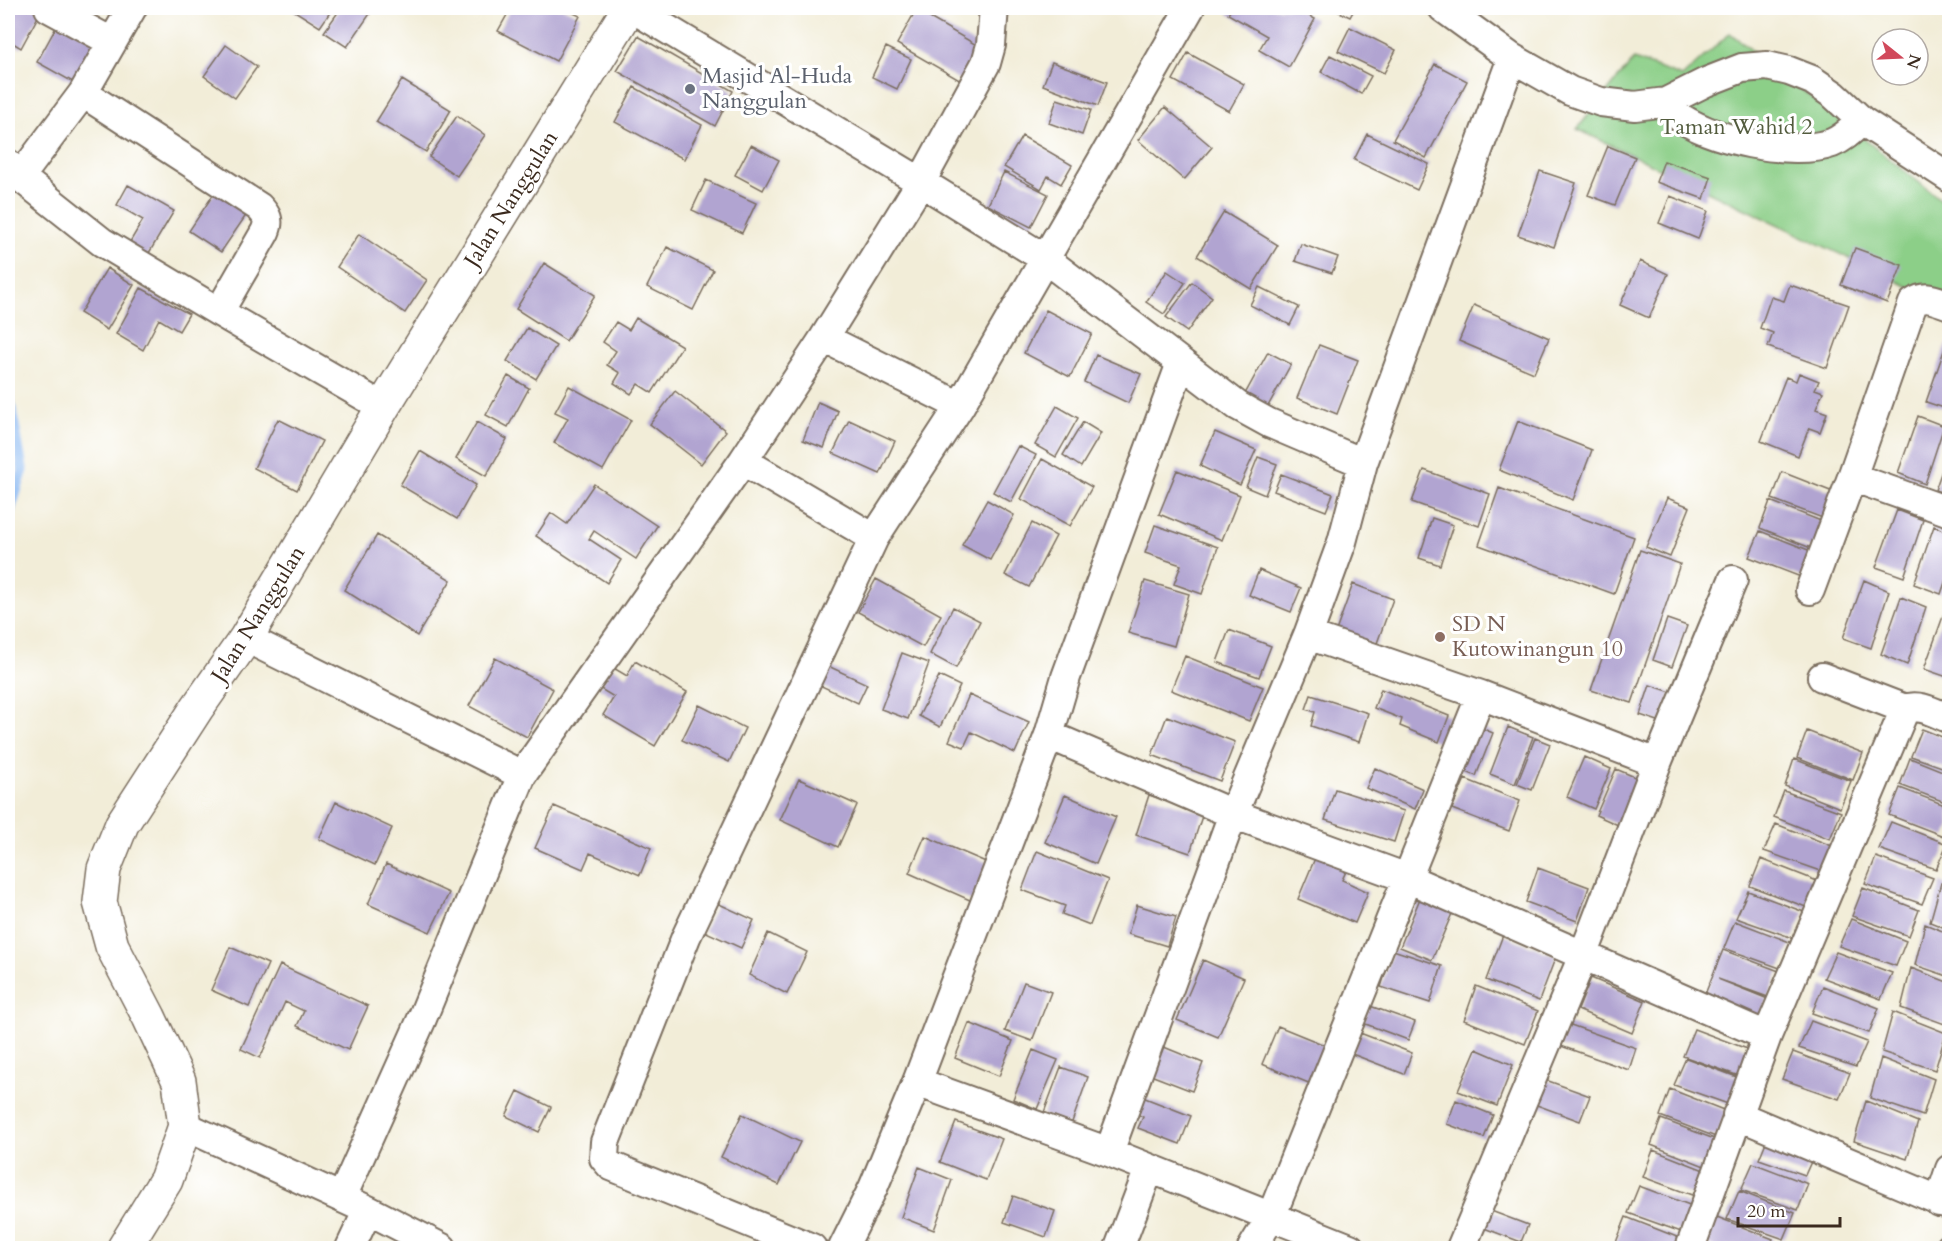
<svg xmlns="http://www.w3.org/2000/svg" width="1957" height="1256" font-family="Cardo,serif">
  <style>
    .green { fill: #8ccf88; stroke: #647c53; stroke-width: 1.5 }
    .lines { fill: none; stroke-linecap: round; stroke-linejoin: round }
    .stream { stroke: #85b6f1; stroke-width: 10 }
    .building { fill: #b1a4d1 }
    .minor-casing { stroke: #7b6e5f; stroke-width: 32 }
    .tertiary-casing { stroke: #7b6e5f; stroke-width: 36 }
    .minor { stroke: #fff; stroke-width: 28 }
    .tertiary { stroke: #fff; stroke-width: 33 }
    .worship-dot { fill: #6b7280; stroke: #fff; stroke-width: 2 }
    .education-dot { fill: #8d6e63; stroke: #fff; stroke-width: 2 }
    .labels { text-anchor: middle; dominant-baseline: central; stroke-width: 6; stroke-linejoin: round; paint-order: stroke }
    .worship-label { font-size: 22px; fill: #5b616d; stroke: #fff; text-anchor: start }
    .park-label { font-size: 22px; fill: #535c3e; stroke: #fff }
    .street-label { font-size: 22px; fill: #3b2a1e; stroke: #fff }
    .education-label { font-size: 22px; fill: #785e54; stroke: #fff; text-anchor: start }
  </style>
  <rect width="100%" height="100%" fill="#fff"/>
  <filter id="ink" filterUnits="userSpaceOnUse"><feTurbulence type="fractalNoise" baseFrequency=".0167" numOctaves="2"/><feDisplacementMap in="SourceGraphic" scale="12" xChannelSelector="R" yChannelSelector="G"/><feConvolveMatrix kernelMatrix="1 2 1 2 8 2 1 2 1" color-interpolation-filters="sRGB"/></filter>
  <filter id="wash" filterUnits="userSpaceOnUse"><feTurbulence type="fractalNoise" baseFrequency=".008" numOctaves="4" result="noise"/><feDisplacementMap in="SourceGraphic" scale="24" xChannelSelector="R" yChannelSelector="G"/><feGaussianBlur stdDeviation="1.35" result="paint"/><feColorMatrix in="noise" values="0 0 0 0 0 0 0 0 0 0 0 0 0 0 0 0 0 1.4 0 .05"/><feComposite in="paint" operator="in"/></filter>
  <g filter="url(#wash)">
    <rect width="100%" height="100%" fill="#f2edd8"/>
    <!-- green -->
    <path class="green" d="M1730,33L1949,206V304L1926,295L1577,129L1634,59L1682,77Z"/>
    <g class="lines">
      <!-- stream -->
      <path class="stream" d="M8,390L23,471L8,518"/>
    </g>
    <g id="blocks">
      <!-- building -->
      <path class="building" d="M9,8H35L41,11L21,48L8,40Z
        M290,8H333L320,27Z
        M341,8H374L347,47L324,32Z
        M511,8H563L580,16L556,61L498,31Z
        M1232,8H1295L1315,19L1289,67L1259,50L1267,36L1228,14Z
        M1331,8H1355L1350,17Z
        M916,10L980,47L961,81L897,44Z
        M59,22L102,45L80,86L37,62Z
        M1350,27L1396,50L1384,73L1338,51Z
        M638,36L733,91L715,126L617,71Z
        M226,45L257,67L235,98L204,76Z
        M886,47L911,59L897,89L872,77Z
        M1188,53L1244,84L1229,111L1173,80Z
        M1330,55L1371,76L1361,94L1321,72Z
        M1052,62L1107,82L1098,106L1043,85Z
        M1435,64L1467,81L1426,158L1393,140Z
        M402,80L451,110L426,152L376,122Z
        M634,87L702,125L684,159L615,122Z
        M1057,99L1091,110L1082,135L1049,123Z
        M1165,107L1212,147L1184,180L1138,140Z
        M457,116L485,135L457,176L429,157Z
        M1367,134L1429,164L1417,190L1354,160Z
        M1022,136L1072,165L1061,184L1048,176L1041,189L1004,167Z
        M751,145L779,160L763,190L735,175Z
        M1608,146L1635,157L1615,205L1588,195Z
        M1664,161L1711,177L1704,199L1656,182Z
        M1540,171L1576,183L1554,247L1518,235Z
        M1004,172L1048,194L1031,227L988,205Z
        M706,180L756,203L742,233L692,210Z
        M128,185L174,211L146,258L127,247L143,220L117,205Z
        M217,189L249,211L221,252L189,231Z
        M1670,196L1708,211L1698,239L1659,223Z
        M1224,212L1278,245L1251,289L1197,256Z
        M359,234L427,280L405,313L337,267Z
        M1301,244L1338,257L1332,273L1295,261Z
        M667,247L713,270L693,310L647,287Z
        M1855,248L1902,265L1887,303L1841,285Z
        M1640,261L1668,274L1649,318L1620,305Z
        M544,263L595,295L566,341L516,309Z
        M107,268L134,285L107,330L80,313Z
        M1167,271L1185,283L1164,314L1146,302Z
        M1192,282L1212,297L1187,332L1166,317Z
        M1790,285L1849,305L1827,368L1768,347L1773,333L1760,328L1771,297L1784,301Z
        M1259,287L1299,307L1290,325L1250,305Z
        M141,288L189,314L179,331L159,319L143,350L116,334Z
        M1474,305L1549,338L1534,373L1459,341Z
        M1046,310L1092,334L1070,377L1024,353Z
        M636,318L682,346L652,393L638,384L631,394L614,383L620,373L607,365L616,351L603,342L616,322L629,330Z
        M527,328L556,346L536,379L507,361Z
        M1319,345L1358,360L1337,414L1297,398Z
        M1946,345L1950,346V410L1926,402Z
        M1268,352L1291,364L1267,408L1244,396Z
        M1096,355L1141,374L1128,403L1084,382Z
        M1799,373L1819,381L1815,389L1823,392L1816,409L1827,413L1820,432L1809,428L1798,456L1761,441L1786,377L1796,381Z
        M508,376L529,388L508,427L486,415Z
        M569,386L631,420L603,470L554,443L568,418L555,412Z
        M675,391L726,431L701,464L650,424Z
        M818,402L838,411L824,448L803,440Z
        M1057,406L1078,418L1056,457L1035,445Z
        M1918,416L1944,426L1925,484L1898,473Z
        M278,419L322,441L297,490L254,468Z
        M849,420L895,441L880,474L833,453Z
        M1518,421L1592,450L1573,500L1499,470Z
        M477,422L507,439L486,476L456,459Z
        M1083,422L1101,433L1081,467L1063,455Z
        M1215,432L1256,450L1240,485L1200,466Z
        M1018,446L1036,455L1011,502L993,492Z
        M420,451L476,485L457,519L400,485Z
        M1949,451H1950V495L1935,490Z
        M1258,457L1277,464L1265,495L1246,487Z
        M1042,459L1092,487L1070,526L1021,499Z
        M1177,470L1240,495L1222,540L1159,514Z
        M1424,470L1490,494L1479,526L1412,502Z
        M1782,472L1838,494L1828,520L1772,499Z
        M1281,474L1333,494L1326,511L1274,491Z
        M594,484L657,526L636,559L594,531L589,539L621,560L607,583L536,536L551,513L567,524Z
        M1499,488L1634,537L1614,594L1479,545Z
        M1667,498L1690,507L1670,557L1646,547Z
        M987,500L1014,515L990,560L962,545Z
        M1770,501L1826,523L1816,550L1760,528Z
        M1897,510L1923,520L1904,577L1876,567Z
        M1432,518L1453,525L1440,565L1419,558Z
        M1032,523L1056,536L1029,587L1005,575Z
        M1155,525L1218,547L1202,594L1174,584L1181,565L1145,553Z
        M1934,526L1950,533V568L1941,594L1914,584Z
        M1760,531L1816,553L1806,579L1749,557Z
        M377,535L451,580L417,636L344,590Z
        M1640,550L1680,564L1632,703L1591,690Z
        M1259,570L1301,588L1291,612L1249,595Z
        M876,579L941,615L923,647L858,612Z
        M1864,580L1889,591L1871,648L1843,638Z
        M1145,581L1189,594L1174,646L1128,633Z
        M1353,584L1393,599L1376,646L1336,631Z
        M1901,597L1926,607L1907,665L1881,654Z
        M953,607L980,621L956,668L930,654Z
        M1945,611L1950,613V678L1924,669Z
        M1667,619L1687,626L1672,667L1653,660Z
        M1229,630L1271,646L1259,677L1217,662Z
        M902,653L929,663L908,719L881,709Z
        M1185,656L1263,687L1249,721L1171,690Z
        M495,658L553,689L527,737L469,706Z
        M635,661L687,692L655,746L603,715L614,697L599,688L612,667L627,676Z
        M826,665L867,684L858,703L817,684Z
        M939,676L960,686L940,727L919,716Z
        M1650,685L1671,692L1661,722L1640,715Z
        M1381,689L1449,716L1439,742L1400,726L1402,719L1374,708Z
        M969,695L1029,722L1015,753L971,732L964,747L949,741Z
        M1311,695L1368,713L1359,742L1311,726L1315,712L1306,709Z
        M699,705L745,728L729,762L682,740Z
        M1167,716L1235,742L1220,781L1152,755Z
        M1474,725L1493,733L1476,776L1457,768Z
        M1508,727L1533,737L1515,784L1490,774Z
        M1922,729L1950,740V770L1911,756Z
        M1807,731L1863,753L1853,780L1797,758Z
        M1535,738L1550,744L1532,790L1517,784Z
        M1584,757L1611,769L1594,809L1567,797Z
        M1910,758L1950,774V804L1900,785Z
        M1794,759L1851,781L1840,808L1785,786Z
        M1375,768L1423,789L1415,809L1366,788Z
        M1616,769L1637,778L1618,825L1596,815Z
        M799,779L857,805L838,847L780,820Z
        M1465,779L1520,801L1509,831L1452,809Z
        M1900,788L1950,807V826L1946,837L1889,815Z
        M1335,789L1404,811L1394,842L1325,820Z
        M1784,791L1841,812L1830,839L1774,817Z
        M1065,795L1116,817L1096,864L1045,842Z
        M1149,795L1203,813L1190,853L1136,835Z
        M336,802L392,828L375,865L319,839Z
        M554,806L651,848L640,875L590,853L583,869L535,848Z
        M1891,822L1947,844L1936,869L1879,849Z
        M1776,824L1832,846L1821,871L1764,851Z
        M925,836L988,863L972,901L909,873Z
        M1037,851L1108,880L1090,925L1062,914L1065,906L1022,890Z
        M1318,851L1349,865L1342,880L1368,892L1355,923L1298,899Z
        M1876,857L1933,878L1922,904L1865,884Z
        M1761,859L1817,881L1806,907L1750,886Z
        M386,864L449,893L430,932L368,904Z
        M1538,868L1589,887L1577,921L1526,902Z
        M1941,883L1950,886V930L1930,922Z
        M1863,888L1919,910L1909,936L1852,916Z
        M1748,891L1804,912L1793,938L1736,918Z
        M1421,896L1454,909L1432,960L1400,947Z
        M717,903L754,920L741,948L704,931Z
        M1137,905L1176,917L1167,946L1128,934Z
        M1851,919L1906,941L1896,966L1839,946Z
        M1735,921L1792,943L1780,968L1724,948Z
        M1925,924L1950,934V977L1915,965Z
        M768,933L807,952L787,994L749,975Z
        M1503,935L1556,956L1539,1001L1486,980Z
        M230,947L268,964L249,1007L211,990Z
        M1393,950L1442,966L1430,1003L1381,987Z
        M1723,950L1779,971L1768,997L1718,979L1768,999L1757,1025L1701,1004Z
        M1836,952L1892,973L1881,999L1824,978Z
        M1203,960L1244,978L1218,1037L1177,1020Z
        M280,965L368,1006L348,1050L297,1026L304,1011L285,1002L260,1058L241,1049Z
        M1911,968L1950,983V1026L1901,1008Z
        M1591,978L1645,1001L1632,1033L1578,1010Z
        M1024,982L1051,992L1032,1041L1005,1031Z
        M1476,986L1538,1011L1525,1044L1464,1020Z
        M1823,986L1879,1008L1869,1033L1812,1013Z
        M1370,1006L1415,1022L1408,1040L1363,1023Z
        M1893,1012L1946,1033L1935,1070L1882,1052Z
        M1811,1021L1867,1042L1856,1067L1799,1048Z
        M969,1023L1013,1041L999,1076L955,1058Z
        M1568,1024L1636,1048L1629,1070L1561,1046Z
        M1278,1026L1327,1046L1311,1084L1262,1064Z
        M1694,1029L1750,1050L1739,1076L1683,1056Z
        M1360,1033L1412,1053L1404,1074L1352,1054Z
        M1159,1045L1203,1063L1192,1091L1148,1074Z
        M1476,1049L1513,1065L1497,1106L1458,1091Z
        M1033,1050L1058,1060L1037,1109L1013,1099Z
        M1793,1052L1850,1073L1839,1099L1782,1079Z
        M1686,1058L1742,1079L1731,1105L1674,1085Z
        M1881,1058L1934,1079L1923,1116L1870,1098Z
        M1061,1067L1088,1077L1071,1125L1043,1115Z
        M1543,1079L1590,1096L1580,1121L1534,1104Z
        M1670,1089L1726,1111L1716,1137L1660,1116Z
        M518,1091L551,1107L539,1132L506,1116Z
        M1140,1096L1191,1116L1180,1144L1138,1128L1143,1117L1133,1112Z
        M1456,1100L1493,1115L1484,1138L1447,1124Z
        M1866,1101L1918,1122L1907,1159L1854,1141Z
        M742,1114L800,1142L779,1185L721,1157Z
        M1661,1119L1717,1140L1707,1167L1651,1145Z
        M956,1122L1002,1139L986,1180L940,1162Z
        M1768,1137L1814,1155L1805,1175L1759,1159Z
        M1653,1150L1709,1172L1700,1198L1643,1177Z
        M1753,1163L1808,1184L1798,1210L1741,1190Z
        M919,1167L952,1180L934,1230L901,1217Z
        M1639,1186L1695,1207L1684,1233L1628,1213Z
        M1739,1191L1795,1213L1784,1239L1727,1219Z
        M1013,1196L1055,1211L1046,1237L1004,1222Z
        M1491,1211L1528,1225L1521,1242L1484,1228Z
        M1626,1217L1682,1239L1678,1248H1626L1615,1245Z
        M1717,1217L1773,1239L1769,1248H1717L1705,1244Z"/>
    </g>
  </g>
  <g filter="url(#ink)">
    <use href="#blocks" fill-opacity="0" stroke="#7b6e5f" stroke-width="1.5"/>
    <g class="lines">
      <defs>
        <path id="minor" d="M49,8L112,42
          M132,8L83,93L259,207C267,215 270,221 265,232L219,312L383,407
          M632,8L921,182L1044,258L1238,406L1269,423L1363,463
          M1443,8L1512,58L1570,91L1601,102L1635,106L1666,102L1706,82L1742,68L1767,66L1789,71L1812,80L1834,95L1862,121L1950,178
          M1666,102C1669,106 1672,110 1675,113C1705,140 1794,157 1832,143C1844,138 1852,130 1862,121
          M8,164L20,177L83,93
          M20,177L102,242L219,312
          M824,338L960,406
          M743,461L874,538L686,937L605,1142L604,1158L611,1166L812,1248
          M1852,477L1950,512
          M874,538L960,406L1190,8
          M1810,590L1852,477L1913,303C1926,294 1935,300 1950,305
          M1308,635L1481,695L1657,763
          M246,638L522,775
          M1822,677L1905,709
          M1049,735L1233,814L1407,878L1767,1036
          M917,1082L1109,1152L1350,1248
          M1737,1115L1950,1205
          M185,1126L368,1210L442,1248
          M1109,1152L1233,814L1308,635L1342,542L1363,463L1512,58
          M342,1197L421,1021L522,775L743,461L824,338L921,182L986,63L991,45L994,8
          M1939,1202L1950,1169
          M350,1248L368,1210
          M843,1248L873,1188L917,1082L1049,735L1066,677L1181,363
          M1119,1248L1149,1169
          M1252,1248L1271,1217L1481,695
          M1461,1248L1583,956L1657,763L1733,580
          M1690,1248L1767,1036L1905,709C1919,703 1935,713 1950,719
          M1949,1248H1950"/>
        <path id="tertiary" d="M124,1248L166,1180L185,1126L179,1081L149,1017L112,946L100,902L104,869L122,824L197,708L246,638L383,407L629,8"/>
      </defs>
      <!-- minor casing -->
      <use href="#minor" class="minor-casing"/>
      <!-- tertiary casing -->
      <use href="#tertiary" class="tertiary-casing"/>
      <!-- minor -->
      <use href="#minor" class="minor"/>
      <!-- tertiary -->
      <use href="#tertiary" class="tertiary"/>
    </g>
  </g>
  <!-- markers -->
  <circle class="worship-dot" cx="690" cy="89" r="6"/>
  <circle class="education-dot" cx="1440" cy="637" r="6"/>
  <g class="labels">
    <!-- worship labels -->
    <g class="worship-label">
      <text x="702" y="76">Masjid Al-Huda<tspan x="702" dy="25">Nanggulan</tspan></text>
    </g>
    <!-- park labels -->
    <g class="park-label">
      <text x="1736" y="127">Taman Wahid 2</text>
    </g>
    <!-- street labels -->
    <g class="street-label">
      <text transform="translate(511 199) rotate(-58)">Jalan Nanggulan</text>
      <text transform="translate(258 614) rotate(-58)">Jalan Nanggulan</text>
    </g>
    <!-- education labels -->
    <g class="education-label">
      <text x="1452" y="624">SD N<tspan x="1452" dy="25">Kutowinangun 10</tspan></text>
    </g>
  </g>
  <!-- margin -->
  <rect width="1957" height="1256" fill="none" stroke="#fff" stroke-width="30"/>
  <!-- north arrow -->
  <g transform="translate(1900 57) rotate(108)"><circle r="28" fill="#ffffff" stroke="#b1aaa5" stroke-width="1.5"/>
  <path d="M0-4.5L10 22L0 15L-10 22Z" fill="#d1495b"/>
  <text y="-9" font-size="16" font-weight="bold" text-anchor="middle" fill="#3b2a1e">N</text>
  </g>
  <!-- scale -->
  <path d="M1738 1217v9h102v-9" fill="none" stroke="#3b2a1e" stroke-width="3"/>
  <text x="1747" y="1217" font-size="18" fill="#3b2a1e" stroke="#ffffff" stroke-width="4.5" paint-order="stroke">20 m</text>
</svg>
